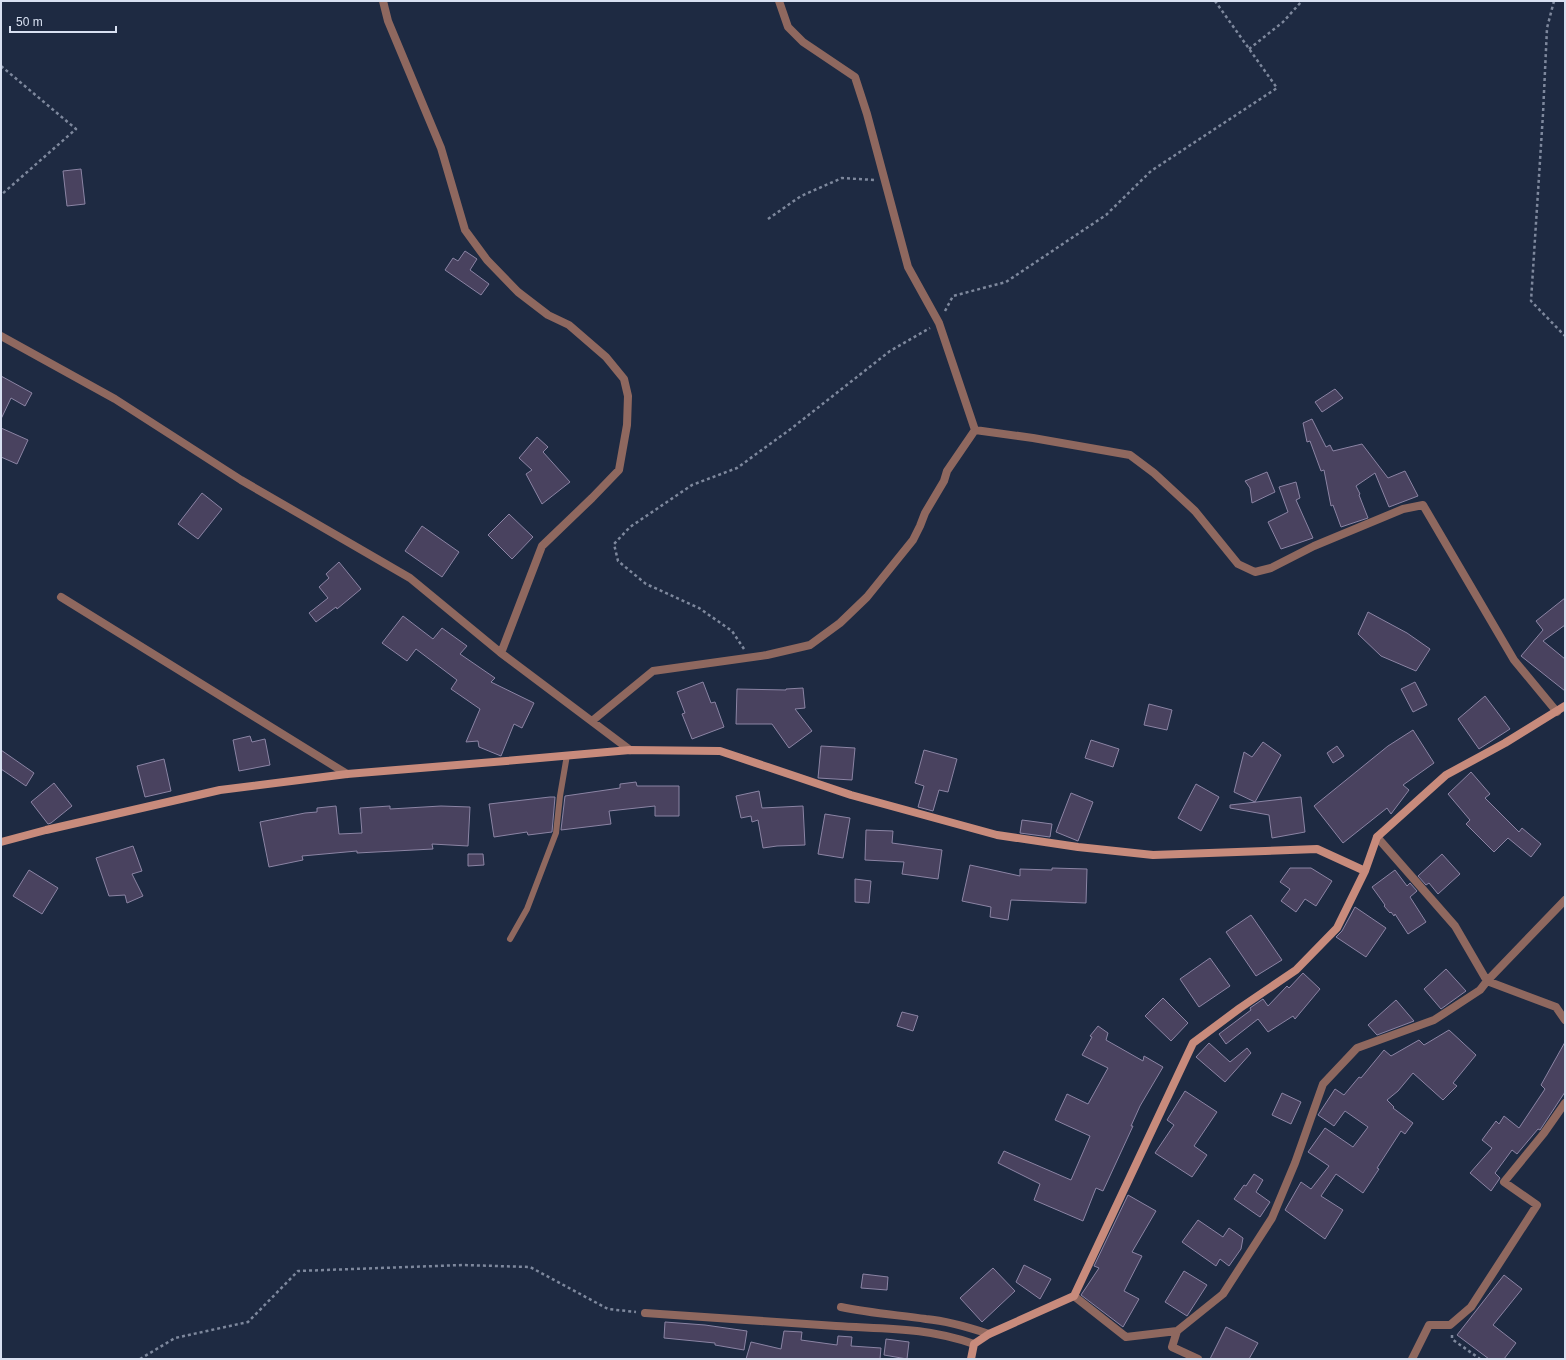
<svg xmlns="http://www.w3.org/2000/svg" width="1566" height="1360" font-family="Arial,sans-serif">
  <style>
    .building { fill: #49425f; stroke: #8b84a4 }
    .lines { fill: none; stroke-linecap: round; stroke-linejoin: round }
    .path { stroke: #7e889d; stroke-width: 2.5; stroke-dasharray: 3 3; stroke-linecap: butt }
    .lane { stroke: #8f685f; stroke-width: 6 }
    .street { stroke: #8f685f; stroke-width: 8 }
    .secondary { stroke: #c88b7c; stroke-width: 8 }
  </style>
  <rect width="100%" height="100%" fill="#1e2a42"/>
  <!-- building -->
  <path class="building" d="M81,169L85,204L67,206L63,171Z
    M465,251L477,259L470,270L489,284L481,295L445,270L453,258L458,261Z
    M1,376L32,393L25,406L11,398L1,419Z
    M1335,389L1343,398L1322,412L1315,402Z
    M1312,419L1326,447L1330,445L1333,451L1362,444L1388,478L1405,471L1418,496L1389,507L1375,473L1356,486L1360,494L1359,495L1368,518L1341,527L1333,505L1331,506L1324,470L1321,471L1310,441L1307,442L1303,423Z
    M1,428L28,440L17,464L1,457Z
    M537,437L548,447L543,452L570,482L542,504L526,474L532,470L519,458Z
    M1267,472L1275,492L1252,503L1250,488L1245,481Z
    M1296,482L1300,498L1296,500L1313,538L1281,549L1268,522L1288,512L1279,487Z
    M202,493L222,509L198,539L178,524Z
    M509,514L533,537L512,559L488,535Z
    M422,526L459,552L442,577L405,551Z
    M339,562L361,589L337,609L336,607L316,622L309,613L328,598L319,587L329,578L326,574Z
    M1565,598V625L1543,641L1565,659V691L1521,656L1543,630L1536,621Z
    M1368,612L1407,633L1430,649L1416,671L1381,656L1358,634Z
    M403,616L433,639L442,628L467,646L460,654L495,678L491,682L534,703L522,728L514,724L501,756L479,747L478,741L466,742L480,709L451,689L457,680L416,649L407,661L382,643Z
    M703,682L711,703L715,702L724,727L692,739L682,714L685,713L677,692Z
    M1415,682L1427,705L1413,712L1401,689Z
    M803,688L805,708L795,709L812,731L789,748L772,724H736L737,689L786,690V689Z
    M1485,696L1510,729L1479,749L1458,719Z
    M1149,704L1172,710L1167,730L1144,725Z
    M1413,730L1434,763L1403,785L1409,790L1391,814L1387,808L1343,843L1314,806L1388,746Z
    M250,736L252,742L265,739L270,765L239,771L233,740Z
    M1091,740L1119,749L1113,767L1085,758Z
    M1263,742L1281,755L1255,802L1234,792L1244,752L1252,757Z
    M821,746L855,748L852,780L818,778Z
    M1337,746L1344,756L1333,763L1327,753Z
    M1,750L34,773L26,786L1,769Z
    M924,750L957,759L948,792L939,790L933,811L918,807L924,786L915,783Z
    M164,759L171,791L145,797L137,766Z
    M1471,772L1490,794L1485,798L1519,832L1522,828L1541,844L1531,857L1508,838L1494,852L1466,824L1470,820L1448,794Z
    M636,782L637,786H679V816H655V806L609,811L611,824L561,830L565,796L620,788V784Z
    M54,783L72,806L51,823L48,824L31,802Z
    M1196,784L1219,797L1201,831L1178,818Z
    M759,791L762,808L803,806L805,845L777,846L763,848L758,820L752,822L751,816L741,818L736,796Z
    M1071,793L1093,802L1078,841L1056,832Z
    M550,797H555L552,832L528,835L527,832L494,837L489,804Z
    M1301,797L1305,832L1272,838L1269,815L1230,808V805Z
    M336,806L339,834L362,833L360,808L390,806V809L441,806L470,807L468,846L432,844L433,849L357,853V851L302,856L303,860L269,867L260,822L305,813L317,812V808Z
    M825,814L850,818L843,858L818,854Z
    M1022,820L1052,824L1050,837L1020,833Z
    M866,830L893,831L892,843L942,850L938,879L902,874L904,862L865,860Z
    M133,846L142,871L132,874L143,896L127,903L125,895L109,896L96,858Z
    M468,854H483L484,865L468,866Z
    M1442,854L1460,874L1438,894L1429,883L1426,885L1418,876Z
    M970,865L1020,876V869L1052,870V868L1087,869L1086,903L1011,900L1008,920L990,917L991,907L962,901Z
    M1290,868H1311L1332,881L1316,906L1305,899L1296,912L1281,901L1290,889L1280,882Z
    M29,870L58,888L42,914L13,896Z
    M1395,870L1407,886L1410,883L1417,891L1410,897L1426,922L1408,934L1395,914L1394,916L1391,912L1390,913L1384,906L1385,905L1372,887Z
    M855,879L871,881L869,903L855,902Z
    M1355,907L1386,928L1366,957L1336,937L1342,931Z
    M1251,915L1282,960L1256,976L1226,932Z
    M1210,958L1230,986L1199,1007L1180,979Z
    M1446,969L1466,991L1441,1009L1424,989Z
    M1303,973L1320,989L1295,1019L1293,1016L1268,1032L1258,1019L1226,1044L1219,1034L1251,1010L1250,1008L1263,999L1268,1006L1287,986L1289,988Z
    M1163,998L1188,1023L1171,1041L1145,1016Z
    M1396,1000L1414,1021L1377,1035L1368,1025Z
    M902,1012L918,1016L913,1031L897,1026Z
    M1098,1026L1108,1033L1106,1040L1143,1061L1144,1056L1163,1067L1140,1106L1131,1126H1133L1103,1191L1096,1188L1083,1221L1034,1200L1040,1184L998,1163L1004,1151L1071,1180L1090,1136L1055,1120L1067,1094L1088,1104L1108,1068L1082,1055L1092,1037L1090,1036Z
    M1449,1030L1476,1055L1453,1083L1457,1086L1443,1100L1413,1073L1398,1091L1387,1100L1394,1107L1393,1108L1413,1123L1405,1134L1401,1131L1377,1168L1379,1169L1363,1193L1336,1174L1321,1196L1343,1210L1325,1239L1285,1210L1301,1182L1311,1189L1329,1166L1308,1152L1325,1128L1353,1147L1368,1127L1345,1111L1334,1126L1318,1115L1335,1089L1344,1095L1359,1077L1361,1078L1384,1050L1391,1056L1419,1040L1424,1045Z
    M1565,1042V1092L1540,1130L1538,1129L1517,1154L1512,1150L1495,1173L1500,1178L1491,1191L1470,1173L1492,1148L1482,1140L1496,1121L1499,1124L1504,1116L1519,1128L1545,1089L1541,1085Z
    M1209,1043L1230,1062L1247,1048L1251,1053L1225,1082L1196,1057Z
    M1185,1091L1217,1112L1194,1146L1207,1155L1192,1177L1155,1153L1174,1125L1167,1120Z
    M1282,1093L1301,1102L1291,1124L1272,1115Z
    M1254,1174L1263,1180L1256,1192L1270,1202L1260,1217L1234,1199L1244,1185L1246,1186Z
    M1128,1195L1156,1211L1132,1252L1142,1256L1124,1291L1139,1299L1123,1327L1081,1295L1099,1268L1094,1266Z
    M1198,1220L1223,1237L1229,1228L1243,1238L1241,1249L1229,1266L1220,1259L1216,1266L1182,1242Z
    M1024,1265L1051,1279L1040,1299L1016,1282Z
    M993,1268L1015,1291L982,1322L960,1298Z
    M1184,1271L1207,1285L1187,1316L1165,1302Z
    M863,1274L888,1277L887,1290L861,1288Z
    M1504,1275L1522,1289L1493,1325L1516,1343L1504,1359H1489L1457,1335Z
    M665,1322L705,1325L747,1331L744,1350L715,1345V1343L664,1338Z
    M1226,1327L1258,1343L1249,1359H1210Z
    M784,1331L802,1332L801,1340L837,1345L838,1336L852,1337L851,1346L881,1348L880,1359H746L751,1342L781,1349Z
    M886,1339L909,1342L907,1359L884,1355Z"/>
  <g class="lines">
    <!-- path -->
    <path class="path" d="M1554,1L1547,28L1543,114L1531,301L1565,336
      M1249,49L1283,22L1302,1
      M1,66L76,129L1,195
      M768,219L801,196L842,178L874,180
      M945,311L953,296L1006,282L1106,215L1151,171L1277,88L1215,1
      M744,649L732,631L699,608L646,584L618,561L614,544L630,527L692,485L737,468L792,428L890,351L930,328
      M1452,1335V1339L1480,1359
      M140,1359L175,1338L248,1322L298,1271L463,1265L530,1267L608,1309L636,1312"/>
    <!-- lane -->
    <path class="lane" d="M510,939L527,909L556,833L560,796L567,755"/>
    <!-- street -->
    <path class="street" d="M383,1L388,21L441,148L465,230L487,260L518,292L548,315L569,325L606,357L624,379L628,396L627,425L619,470L592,498L542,546L501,653
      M779,1L788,27L803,42L855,77L867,114L908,267L939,323L975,430
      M1,336L115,399L241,480L410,578L501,653L630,750
      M975,430L1033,438L1130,455L1154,473L1195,511L1238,564L1255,572L1271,568L1314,546L1403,509L1423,505L1514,660L1557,712
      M61,597L347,774
      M592,721L653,671L767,655L810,645L840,623L867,597L913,540L920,526L925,513L944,481L947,471L975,430
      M1377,837L1455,926L1487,981L1556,1007L1565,1020
      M1074,1296L1126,1337L1177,1331L1223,1294L1272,1218L1295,1163L1323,1084L1357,1048L1434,1020L1480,990L1487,981L1565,900
      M841,1307C869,1313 898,1315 926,1319C948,1321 968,1327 989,1334
      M645,1313C708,1317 772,1322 836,1326C884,1329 927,1327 974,1344
      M1177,1331L1172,1347L1198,1359
      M1412,1359L1429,1325H1450L1471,1307L1537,1205L1504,1182L1544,1133L1565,1103"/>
    <!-- secondary -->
    <path class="secondary" d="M1,842L46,830L220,790L347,774L506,761L630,750L720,751L851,795L997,835L1078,847L1153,855L1317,849L1365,871
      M971,1359L974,1344L989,1334L1074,1296L1193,1043L1240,1008L1296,970L1337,928L1365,871L1377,837L1446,775L1505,743L1565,706"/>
  </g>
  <!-- border -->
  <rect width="1566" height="1360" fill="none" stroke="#d8e0f1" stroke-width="4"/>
  <!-- scale -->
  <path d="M10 26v6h106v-6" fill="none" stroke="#d8e0f1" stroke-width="2"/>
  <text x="16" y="26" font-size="12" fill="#d8e0f1" stroke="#1e2a42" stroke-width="3" paint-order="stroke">50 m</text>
</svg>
